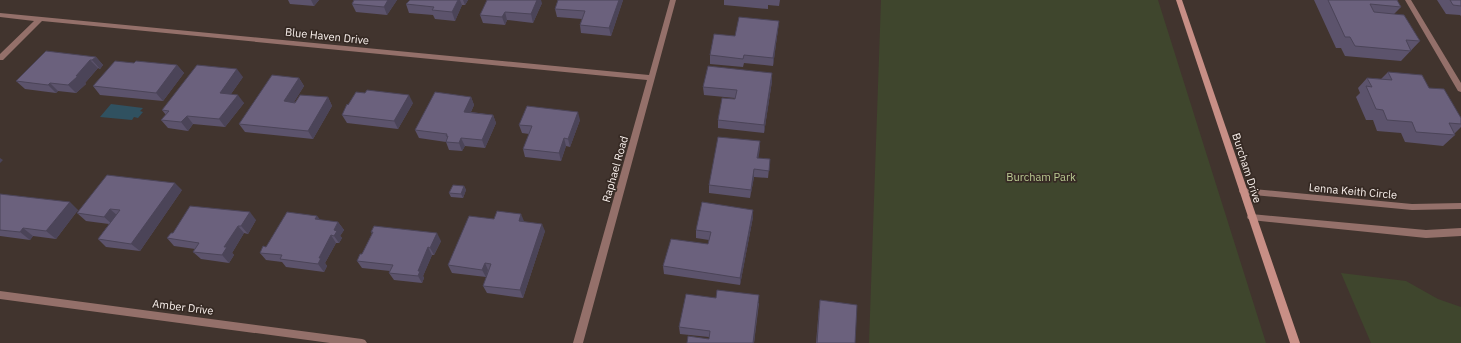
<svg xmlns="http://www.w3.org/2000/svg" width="1461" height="343" font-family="'IBM Plex Sans',sans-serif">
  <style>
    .green { fill: #3f462d }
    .water { fill: #305160 }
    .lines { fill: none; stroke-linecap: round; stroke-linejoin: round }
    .street { fill: #94706a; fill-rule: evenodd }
    .secondary { fill: #c88f86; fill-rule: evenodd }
    .wall { fill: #5c536c }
    .shaded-wall { fill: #4b4458 }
    .building { fill: #6b617d; stroke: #4b4458 }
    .labels { text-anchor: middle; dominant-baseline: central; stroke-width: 3.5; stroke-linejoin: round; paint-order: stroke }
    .street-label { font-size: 11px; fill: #fbf2ee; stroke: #362a24 }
    .park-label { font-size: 11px; fill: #bac991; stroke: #362a24 }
  </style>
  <rect width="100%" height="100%" fill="#41342e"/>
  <!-- green -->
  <path class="green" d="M881,0H1158L1266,343H869Z
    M1341,273L1406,281L1438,299L1461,307V343H1371Z"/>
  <!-- water -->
  <path class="water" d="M111,104L143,108L140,111L143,112L138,118L134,117L132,120L100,117Z"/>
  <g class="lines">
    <!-- street -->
    <path class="street" d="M670,0H676L583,343H573L647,80L42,21L3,60H0V54L34,21L0,17V13L649,75Z
      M1405,0H1411L1461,83V92L1458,91Z
      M1243,188L1412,204L1461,203V209L1412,210L1243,194L1240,193L1239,191L1240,189Z
      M1251,214L1426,230L1461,228V236L1426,238L1251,220L1248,219L1247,217L1248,215Z
      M0,291L362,339L365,340L367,343H330L0,299Z"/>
    <!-- secondary -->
    <path class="secondary" d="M1176,0H1182L1300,343H1290Z"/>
  </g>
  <!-- wall -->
  <path class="wall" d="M288,0H319L314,6L290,4Z
    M397,0L387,15L356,12L352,4Z
    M410,0H468L465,5H462L455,21L435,19L433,15L409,13L406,4Z
    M558,0H623L611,36L581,33L580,25L582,19L557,17L555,9Z
    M724,0H780L779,6L768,5V9L724,5Z
    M1314,0H1397L1401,7L1394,14L1420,41L1401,61L1345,56L1341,48H1336Z
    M1437,0H1461V16L1460,15L1446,14Z
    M542,3L533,23L507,20L505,25L483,23L480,15Z
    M779,21L778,29L773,66L744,63L743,67L710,64V55L735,36Z
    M96,57L103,65L100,69L98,68L85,83L86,84L76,93L58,91L56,93L25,89L16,81Z
    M134,63L177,65L184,73L163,101L100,95L93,86Z
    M1388,72L1429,88L1461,118V127L1454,134L1455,135L1443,146L1405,142L1401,133L1377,131L1373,120H1366L1356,97L1360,93L1358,88L1367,78L1381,79Z
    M772,73V81L764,133L718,128V120L735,98L704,95L703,87Z
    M243,77L231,94L244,103L225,127L193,124L188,131L168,128L161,120L166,115L162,110Z
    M299,78L304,86L294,102L328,97L332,106L313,139L245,132L239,124Z
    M471,97L474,105L471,112L493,115L496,123L485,148L465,146L462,151L449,150L446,142L419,138L415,130Z
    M413,103L398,129L347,123L342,115Z
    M580,120L570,147L566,146L561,161L525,157L523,149L529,134L522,133L519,125Z
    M760,141L758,158L770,159L768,178L754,177L750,198L709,193V185Z
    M464,186L466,190L463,198L451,197L449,193Z
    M182,190L140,251L106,247L98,239L109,224L86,221L77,213Z
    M0,194L78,210L56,239L33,236L30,240L0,236Z
    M317,216L320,220L338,222L344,230L340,236L342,238L339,243H336L325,263L327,266L324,272L286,267L282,262L266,260L260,253L266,247Z
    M753,217L740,285L664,274L663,266L708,244L709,240L696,238V230Z
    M256,220L248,234L244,233L232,253L234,255L229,263L201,259L193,252L195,249L174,246L167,238L173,233Z
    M524,222L545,231L523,298L487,293L483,286L489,270L486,277L452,273L448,265Z
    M371,232L441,241L434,255H432L423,276L424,278L422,283L394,280L389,273L390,271L362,268L357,261L362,254L372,234Z
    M820,300L855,343H816L819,307Z
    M759,303L754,343H687L709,339V337L680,334L679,327Z"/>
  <!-- shaded-wall -->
  <path class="shaded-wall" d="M311,0H319L314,6Z
    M388,0H397L387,15L384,7Z
    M458,0H460L462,5L455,21L452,12Z
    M463,0H468L465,5Z
    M537,0H541L542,3L533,23L531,14Z
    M619,0H623L611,36L609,28Z
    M505,12L507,20L505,25L502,17Z
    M779,21L778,29L773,66V58Z
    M96,57L103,65L100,69L92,60Z
    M90,60L98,68L85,83L86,84L76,93L68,85Z
    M177,65L184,73L163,101L156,93Z
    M237,69L243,77L226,101L220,93Z
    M772,73V81L764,133V125Z
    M299,78L304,86L289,110L284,101Z
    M50,83L58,91L56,93L48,85Z
    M238,95L244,103L225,127L219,119Z
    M409,95L413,103L398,129L394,121Z
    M328,97L332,106L313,139L308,131Z
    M471,97L474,105L467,120L464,112Z
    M578,112L580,120L570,147L568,139Z
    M493,115L496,123L485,148L482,140Z
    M187,116L193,124L188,131L181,122Z
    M461,138L465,146L462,151L459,143Z
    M564,138L566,146L561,161L559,153Z
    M760,141V149L757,166V158Z
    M0,158L3,160L0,163Z
    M754,169V177L750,198L751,190Z
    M175,183L182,190L140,251L131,244Z
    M464,186L466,190L463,198L461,194Z
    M70,202L78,210L56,239L46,231Z
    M110,209L119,217L113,225L104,217Z
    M753,210V217L740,285V278Z
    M250,212L256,220L248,234L241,226Z
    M521,214L524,221H519Z
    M317,216L323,223L315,219Z
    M338,222L344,230L340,236L342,238L339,243L334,236V230Z
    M542,224L545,231L523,298L520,290Z
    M238,226L244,233L232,253L234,255L229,263L222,255L224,247Z
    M23,228L33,236L30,240L20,232Z
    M437,233L441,241L434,255L430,248Z
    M331,235L336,243L325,263L327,266L324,272L318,264L319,258Z
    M428,247L432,255L423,276L424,278L422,283L418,276V271Z
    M485,263L488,270L486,277L482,270Z
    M759,295L754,343H753Z"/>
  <!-- building -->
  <path class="building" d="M354,0H388L384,7L352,4Z
    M410,0H458L452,12L432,10L434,7L406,4Z
    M487,0H537L531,14L505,12L502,17L480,15Z
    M558,0H619L609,28L580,25L585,11L555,9Z
    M1328,0H1397L1401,7L1370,4L1374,12L1404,15L1420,41L1406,40L1411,51L1355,46L1350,37H1345Z
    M1450,0H1461V6L1453,5Z
    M739,17L779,21L773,58L744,55L743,59L710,55L714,34L735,36Z
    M46,51L96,57L92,60H90L76,76H78L68,85L50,83L48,85L16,81Z
    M115,61L134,63L136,61L177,65L156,93L93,86Z
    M197,65L237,69L220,93L238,95L219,119L187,116L181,122L161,120L169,111L162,110Z
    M708,66L772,73L764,125L718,120L722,98L735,99L737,90L703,87Z
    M1388,72L1422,75L1429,88L1444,89L1461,118V124L1449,123L1455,135L1416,132L1412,122L1387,120L1383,110L1376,109L1366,86L1372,87L1367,78L1392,80Z
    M272,75L299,78L284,101L295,103L300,95L328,97L308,131L239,124Z
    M367,90L409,95L394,121L342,115L347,104L348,105L356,92L365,93Z
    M435,92L471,97L464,112L493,115L482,140L461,138L459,143L446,142L448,136H446L447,134L415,130Z
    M527,106L578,112L568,139L564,138L559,153L523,149L532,126L519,125Z
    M718,137L760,141L757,158L770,159L769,171L754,169L751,190L709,185Z
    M107,175L175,183L131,244L98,239L120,210L110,209L104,217L77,213Z
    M453,185L464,186L461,194L449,193Z
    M0,194L70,202L46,231L23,228L20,232L0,230Z
    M702,202L753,210L740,278L663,266L671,239L708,244L711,232L696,230Z
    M190,206L250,212L241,226H238L224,247H227L222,255L193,252L199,243L167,238L171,233H173Z
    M497,211L521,214L519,221L542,224L520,290L483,286L491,264L485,263L482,270L448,265L469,216L494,219Z
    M287,212L317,216L315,219L338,222L334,230L337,231L334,236L331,235L319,258H321L318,264L280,259L282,255L260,253L263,246L266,247Z
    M374,226L437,233L430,248L428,247L418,271H420L418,276L389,273L393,265L357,261L360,254H362L373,232H371Z
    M717,290L759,295L753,343H687L688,336L709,339L710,331L679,327L686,294L716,298Z
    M820,300L857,305L855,343H817Z"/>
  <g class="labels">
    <!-- street labels -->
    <g class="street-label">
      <text transform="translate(327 36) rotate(6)">Blue Haven Drive</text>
      <text transform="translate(1247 168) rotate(72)">Burcham Drive</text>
      <text transform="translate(615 169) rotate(-74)">Raphael Road</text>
      <text transform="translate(1353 191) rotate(5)">Lenna Keith Circle</text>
      <text transform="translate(183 307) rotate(7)">Amber Drive</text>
    </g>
    <!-- park labels -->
    <g class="park-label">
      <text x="1041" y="177">Burcham Park</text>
    </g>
  </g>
</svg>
